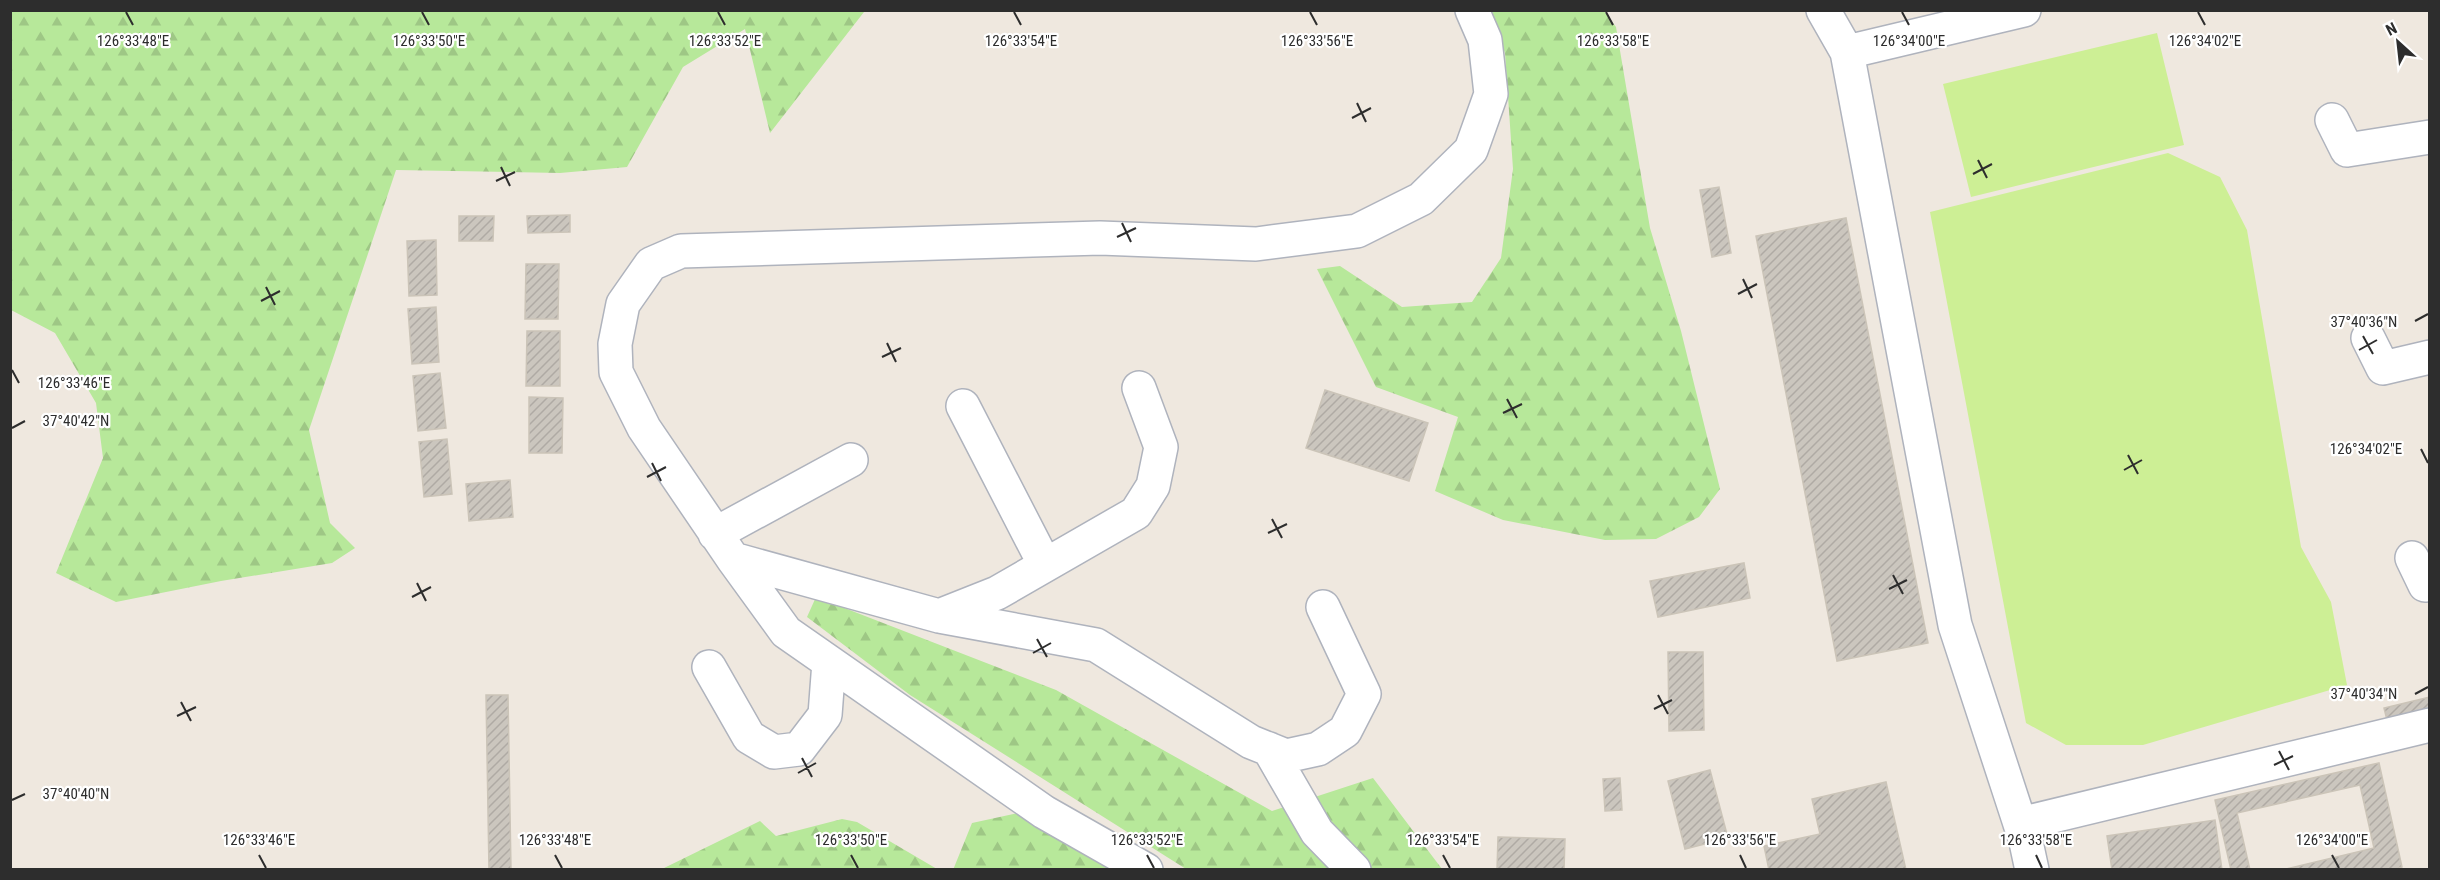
<svg xmlns="http://www.w3.org/2000/svg" width="2440" height="880" font-family="'Roboto Condensed',sans-serif">
  <style>
    .forest { fill: url(#forest-firs) }
    .pitch { fill: #cdef95 }
    .building { fill: url(#building-hatch); stroke: #cbc4b8; stroke-width: 1.5 }
    .lines { fill: none; stroke-linecap: round; stroke-linejoin: round }
    .minor-casing { stroke: #afb3bd; stroke-width: 36 }
    .minor { stroke: #fff; stroke-width: 33 }
    .ticks { fill: none; stroke: #2d2d2d; stroke-width: 2 }
    .ticks-label { font-size: 15px; text-anchor: middle; fill: #2d2d2d; stroke: #fff; stroke-width: 4.5; stroke-linejoin: round; paint-order: stroke }
  </style>
  <defs>
    <pattern id="forest-firs" width="22" height="20" patternUnits="userSpaceOnUse" patternTransform="scale(1.5)"><rect width="22" height="20" fill="#b7e89a"/><path d="M5 1l3.5 6h-7zM16 11l3.5 6h-7z" fill="#9ec785"/></pattern>
    <pattern id="building-hatch" width="6" height="6" patternUnits="userSpaceOnUse" patternTransform="scale(1.5)"><rect width="6" height="6" fill="#cbc6be"/><path d="M-1 1l2-2M0 6l6-6M5 7l2-2" fill="none" stroke="#afaaa4"/></pattern>
  </defs>
  <rect width="100%" height="100%" fill="#efe8df"/>
  <!-- forest -->
  <path class="forest" d="M863,11L864,12L770,133L745,29L683,67L627,167L560,173L396,170L309,430L330,523L355,548L332,563L221,581L116,602L56,573L103,458L96,403L55,333L11,310V11Z
    M1488,11H1604L1616,27L1650,228L1681,331L1720,489L1699,517L1656,539L1605,540L1503,520L1435,491L1458,417L1376,387L1317,269L1340,266L1402,307L1472,302L1501,258L1513,169L1505,53Z
    M816,597L1056,690L1272,811L1373,778L1442,869H1186L910,695L807,617Z
    M1018,813L1113,870H953L972,823Z
    M842,819L857,822L937,869H662L760,821L776,836Z"/>
  <!-- pitch -->
  <path class="pitch" d="M2157,33L2184,145L1971,197L1943,84Z
    M2168,153L2220,177L2247,230L2301,547L2331,602L2347,685L2143,745H2066L2026,723L1930,212Z"/>
  <!-- building -->
  <path class="building" d="M1719,187L1731,253L1712,257L1700,190Z
    M570,215V232L528,233L527,216Z
    M459,216H494L493,241H459Z
    M1846,218L1928,643L1837,661L1756,236Z
    M436,240L437,295L409,296L407,241Z
    M526,264H559L558,319H525Z
    M436,307L439,362L412,364L408,309Z
    M527,331H560V386H526Z
    M440,373L446,428L418,431L413,376Z
    M1325,390L1428,423L1409,481L1306,448Z
    M529,397L563,398L562,453H529Z
    M447,439L452,494L424,497L419,442Z
    M510,480L513,517L469,521L466,484Z
    M1744,563L1750,598L1658,617L1650,581Z
    M1668,652H1703L1704,730L1669,731Z
    M486,695H508L511,870H489Z
    M2430,697V715L2388,724L2384,708Z
    M2379,763L2402,867L2392,870H2282L2374,848L2360,785L2237,813L2250,870H2231L2215,800Z
    M1710,770L1728,838L1685,849L1668,781Z
    M1620,778L1622,810L1605,811L1603,779Z
    M1886,782L1906,870H1769L1764,846L1820,834L1812,799Z
    M2215,820L2222,870H2112L2107,836Z
    M1498,837L1565,839L1564,870H1497Z"/>
  <g class="lines">
    <defs>
      <path id="minor" d="M1823,10L1847,52L1955,625L2026,842L2032,870
        M1847,52L2024,10
        M2332,120L2347,150L2430,137
        M2368,338L2383,368L2430,357
        M963,406L1045,565
        M715,534L851,460
        M2412,558L2425,585L2430,584
        M733,559L939,616L1096,645L1251,742L1286,756L1318,749L1345,731L1364,694L1323,607
        M939,616L997,593L1136,513L1153,486L1161,447L1139,388
        M709,667L749,737L774,752L799,749L825,715L829,662
        M1269,749L1317,832L1354,870
        M2020,824L2430,725
        M1146,870L1044,812L786,632L733,559L644,428L616,372L615,344L623,304L651,264L681,251L1100,238L1256,244L1357,231L1421,199L1471,150L1491,94L1485,40L1472,10"/>
    </defs>
    <!-- minor casing -->
    <use href="#minor" class="minor-casing"/>
    <!-- minor -->
    <use href="#minor" class="minor"/>
  </g>
  <!-- ticks -->
  <path class="ticks" d="M126,12L133,25M422,12L429,25M718,12L725,25M1014,12L1021,25M1310,12L1317,25M1606,12L1613,25M1902,12L1909,25M2198,12L2205,25M1357,103L1366,122M1352,118L1371,108M1978,160L1987,178M501,167L510,186M1973,174L1992,164M496,181L515,172M1122,223L1131,242M1117,237L1136,228M1743,279L1752,298M266,287L275,305M1738,294L1757,284M261,301L280,291M2415,321L2428,314M2363,336L2373,354M887,343L896,362M2359,350L2377,340M882,357L901,348M12,370L19,383M1507,399L1517,418M1503,413L1522,404M12,428L25,421M2421,449L2428,463M2128,455L2138,474M652,463L661,481M2124,470L2142,460M647,477L666,467M1272,519L1282,538M1268,533L1287,524M1893,575L1903,594M417,583L426,601M1889,589L1907,580M412,597L431,587M1037,639L1047,657M1033,653L1051,643M2415,694L2428,687M1658,695L1668,714M181,702L191,721M1654,709L1672,700M177,716L196,707M2279,751L2289,770M802,758L812,777M2274,765L2293,756M798,773L816,763M12,800L25,794M259,855L266,868M555,855L562,868M851,855L858,868M1147,855L1154,868M1443,855L1450,868M1740,855L1746,868M2036,855L2042,868M2332,855L2339,868"/>
  <g class="ticks-label">
    <text x="133" y="46">126°33'48"E</text>
    <text x="429" y="46">126°33'50"E</text>
    <text x="725" y="46">126°33'52"E</text>
    <text x="1021" y="46">126°33'54"E</text>
    <text x="1317" y="46">126°33'56"E</text>
    <text x="1613" y="46">126°33'58"E</text>
    <text x="1909" y="46">126°34'00"E</text>
    <text x="2205" y="46">126°34'02"E</text>
    <text x="2364" y="327">37°40'36"N</text>
    <text x="74" y="388">126°33'46"E</text>
    <text x="76" y="426">37°40'42"N</text>
    <text x="2366" y="454">126°34'02"E</text>
    <text x="2364" y="699">37°40'34"N</text>
    <text x="76" y="799">37°40'40"N</text>
    <text x="259" y="845">126°33'46"E</text>
    <text x="555" y="845">126°33'48"E</text>
    <text x="851" y="845">126°33'50"E</text>
    <text x="1147" y="845">126°33'52"E</text>
    <text x="1443" y="845">126°33'54"E</text>
    <text x="1740" y="845">126°33'56"E</text>
    <text x="2036" y="845">126°33'58"E</text>
    <text x="2332" y="845">126°34'00"E</text>
  </g>
  <!-- border -->
  <rect width="2440" height="880" fill="none" stroke="#2d2d2d" stroke-width="24"/>
  <!-- north arrow -->
  <g transform="translate(2398 42) rotate(333)" stroke="#ffffff" stroke-width="4.5" paint-order="stroke">
  <path d="M0-4.5L10 22L0 15L-10 22Z" fill="#2d2d2d"/>
  <text y="-9" font-size="16" font-weight="bold" text-anchor="middle" fill="#2d2d2d">N</text>
  </g>
</svg>
